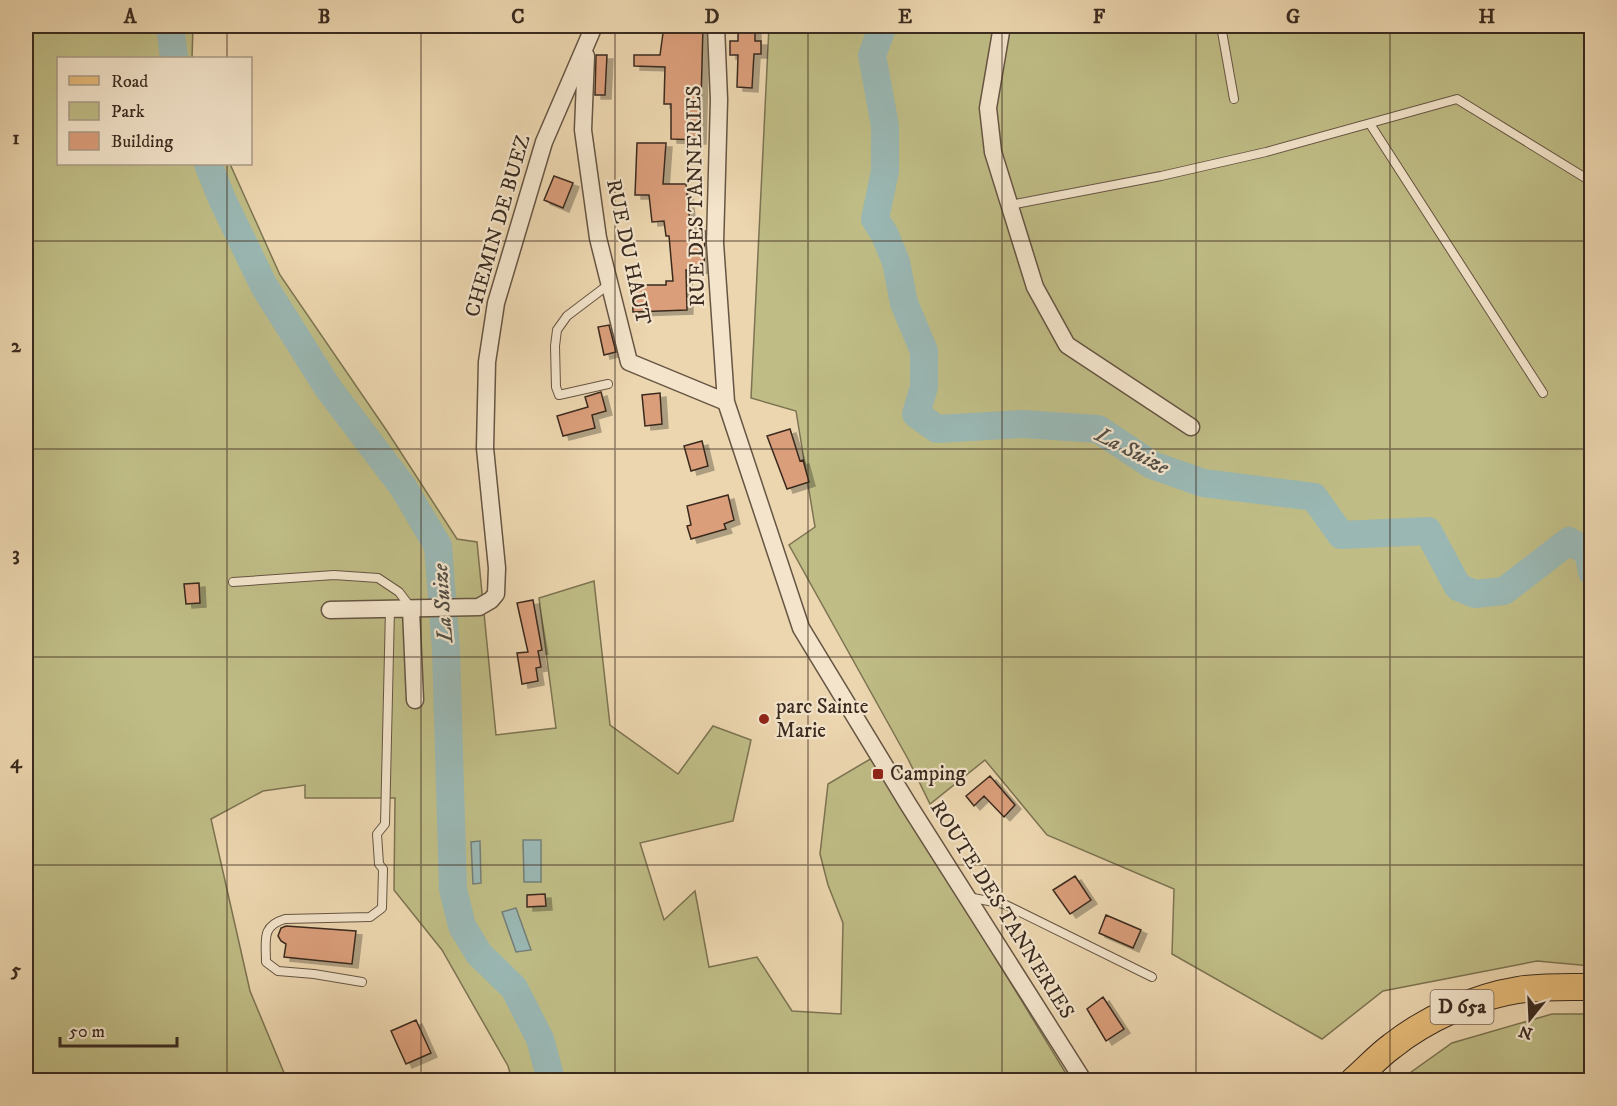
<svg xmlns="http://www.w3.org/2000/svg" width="1617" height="1106" font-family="'IM FELL DW Pica',serif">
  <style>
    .green { fill: #bfbc85; stroke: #7c7352; stroke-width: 1.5 }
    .water { fill: #9ab7b3; stroke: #747f78; stroke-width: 1.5 }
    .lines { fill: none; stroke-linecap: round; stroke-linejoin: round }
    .river { stroke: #9ab7b3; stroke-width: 28 }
    .building { fill: #da9e7a; stroke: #3a2a1f; stroke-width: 1.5; filter: url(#shadow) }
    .lane-casing { stroke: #665543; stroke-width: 10 }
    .street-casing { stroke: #665543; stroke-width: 19 }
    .primary-casing { stroke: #3a2a1f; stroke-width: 28 }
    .lane { stroke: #f3e4cb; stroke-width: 8 }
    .street { stroke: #f3e4cb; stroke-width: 16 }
    .primary { stroke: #e6bb78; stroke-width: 26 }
    .grid { fill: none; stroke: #3a2a1f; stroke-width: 1.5; stroke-opacity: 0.55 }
    .poi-dot { fill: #8f2418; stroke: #f3e4cb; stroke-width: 2 }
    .labels { text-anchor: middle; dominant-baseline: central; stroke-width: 4.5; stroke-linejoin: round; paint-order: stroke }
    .shield { fill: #f3e4cb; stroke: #726253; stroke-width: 1.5 }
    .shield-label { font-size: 20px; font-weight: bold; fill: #3a2a1f }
    .street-label { font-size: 21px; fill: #3a2a1f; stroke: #f3e4cb }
    .poi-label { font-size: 21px; fill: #3a2a1f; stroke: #f3e4cb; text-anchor: start }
    .water-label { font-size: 22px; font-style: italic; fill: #524d44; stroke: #f3e4cb }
    .neatline { fill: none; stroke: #3a2a1f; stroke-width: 2 }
    .grid-label { font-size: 20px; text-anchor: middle; font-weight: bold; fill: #3a2a1f }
  </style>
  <defs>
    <filter id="shadow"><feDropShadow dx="6" dy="4" stdDeviation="0" flood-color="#0004"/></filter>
  </defs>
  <rect width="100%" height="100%" fill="#ecd6af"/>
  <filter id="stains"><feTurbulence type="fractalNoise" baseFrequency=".00333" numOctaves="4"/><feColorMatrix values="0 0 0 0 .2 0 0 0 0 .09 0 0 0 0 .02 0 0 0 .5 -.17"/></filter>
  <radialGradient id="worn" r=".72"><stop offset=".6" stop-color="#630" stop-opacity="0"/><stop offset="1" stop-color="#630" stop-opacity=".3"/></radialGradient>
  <!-- green -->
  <path class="green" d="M26,26H193L192,58H58V164H230L280,275L387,431L457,539L477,542L496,735L556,728L539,598L594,581L610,725L678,774L713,726L751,740L733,821L640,843L664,920L695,891L709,967L757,957L792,1011L841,1014L843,923L828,885L820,854L828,784L872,758L900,807L935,859L1070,1080H512L508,1066L442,950L394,890L395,798H305V785L263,791L211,819L250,991L287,1080H32L26,1057Z
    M769,26H1591V966L1537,961L1383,991L1322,1039L1172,954L1174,889L1047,835L985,760L930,804L908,759L789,545L815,527L796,411L751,398Z
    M1552,1014H1591V1080H1400L1452,1043Z"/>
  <!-- water -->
  <path class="water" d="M523,840H541V882H524Z
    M480,841L481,883L473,884L471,842Z
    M516,908L531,950L516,952L502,912Z"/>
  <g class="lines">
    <!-- river -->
    <path class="river" d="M170,26L174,58
      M883,26L872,55L885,126V171L875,219L885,235L896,262L904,303L924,351V387L916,414L937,429L1022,424L1098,429L1152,465L1203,483L1314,497L1341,535L1428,531L1458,587L1475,594L1504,591L1569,541L1588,552L1592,572
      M208,164L222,199L264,286L328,388L403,487L438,546L446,649L453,889L462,926L479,954L514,988L540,1039L551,1080"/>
  </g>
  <!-- building -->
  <path class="building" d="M664,26H703L700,140L671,139V104H664L665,67L634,66V55H660Z
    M738,26H755V41H761V54H754L752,88L737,87L738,55H730V41H738Z
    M596,55H607L605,95H595Z
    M637,143H666L663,184H686L691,232L705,231L704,269L686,270L687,310L633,312L632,285H666V281H673L669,236H666L664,221L652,222L649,195H635Z
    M554,176L573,183L563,208L544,200Z
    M609,325L616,352L604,355L598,327Z
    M601,392L606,411L592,415L595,428L563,436L557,416L588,407L585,397Z
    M660,393L662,424L645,426L642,395Z
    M790,429L800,461L803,460L809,482L787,489L767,436Z
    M702,441L708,466L691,471L684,446Z
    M728,495L734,520L724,524L726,529L691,539L687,526L691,525L687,506Z
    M199,583L200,603L186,604L184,584Z
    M533,600L542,650L538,651L541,667L536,668L538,681L522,684L517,653L528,652L517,603Z
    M990,776L1015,805L1004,817L984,796L974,806L966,796Z
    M1075,876L1091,900L1070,914L1053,890Z
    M545,894L546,906L527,907V895Z
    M1106,915L1141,930L1133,948L1099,933Z
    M286,926L356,931L352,964L284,957L286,944L281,941L278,936L281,928Z
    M1103,997L1124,1029L1106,1041L1087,1009Z
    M416,1020L431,1053L406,1064L391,1031Z"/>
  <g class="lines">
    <defs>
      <path id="lane" d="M1221,26L1234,99
        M1370,124L1543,393
        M1010,205L1161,176L1266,152L1457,99L1592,182
        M608,384L559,395L556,387L555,346L557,330L567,316L608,285
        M233,582L334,575L378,578L399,592L411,608
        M968,897L1004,904L1152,977
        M362,982L314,974L278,971L266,962C266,940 261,926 285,919L370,917L382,908L383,869L379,864L377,834L385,824L390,609"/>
      <path id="street" d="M716,26L719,100L715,243L726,402L801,628L908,804L1083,1080
        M1002,26L988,108L993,152L1035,287L1067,345L1191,427
        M586,56L583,130L598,238L629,362L726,402
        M411,609L415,700
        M330,610L479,607L491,600L496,594L497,568L485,448L487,362L496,303L544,142L594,26"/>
      <path id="primary" d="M1354,1080C1367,1069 1378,1056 1392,1046C1426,1019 1474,997 1518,990C1542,986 1567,987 1592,987"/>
    </defs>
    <!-- lane casing -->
    <use href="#lane" class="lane-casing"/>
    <!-- street casing -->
    <use href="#street" class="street-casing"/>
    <!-- primary casing -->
    <use href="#primary" class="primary-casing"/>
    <!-- lane -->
    <use href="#lane" class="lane"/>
    <!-- street -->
    <use href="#street" class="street"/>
    <!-- primary -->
    <use href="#primary" class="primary"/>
  </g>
  <!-- grid -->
  <path class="grid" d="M227,26V58M421,26V1080M615,26V1080M808,26V1080M1002,26V1080M1196,26V1080M1390,26V1080M227,164V1080M26,241H1592M26,449H1592M26,657H1592M26,865H1592"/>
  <!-- markers -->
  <g class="poi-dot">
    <circle cx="764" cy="719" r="6"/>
    <rect x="872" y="768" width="12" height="12" rx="3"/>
  </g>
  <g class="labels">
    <!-- shield labels -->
    <rect class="shield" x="1430.5" y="990" width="63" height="34" rx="4.5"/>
    <g class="shield-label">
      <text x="1462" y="1007">D 65a</text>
    </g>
    <!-- street labels -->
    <g class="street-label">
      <text transform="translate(696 196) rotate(-91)">RUE DES TANNERIES</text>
      <text transform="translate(498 226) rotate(-74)">CHEMIN DE BUEZ</text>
      <text transform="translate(628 252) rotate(78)">RUE DU HAUT</text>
      <text transform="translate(1002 910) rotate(58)">ROUTE DES TANNERIES</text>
    </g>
    <!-- poi labels -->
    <g class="poi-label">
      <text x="776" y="707">parc Sainte<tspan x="776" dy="24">Marie</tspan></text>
      <text x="890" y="774">Camping</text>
    </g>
    <!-- water labels -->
    <g class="water-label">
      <text transform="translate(1132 451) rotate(27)">La Suize</text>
      <text transform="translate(443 603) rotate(-94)">La Suize</text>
    </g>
  </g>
  <!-- margin -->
  <rect width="1617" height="1106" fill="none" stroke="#ecd6af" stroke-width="66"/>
  <!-- legend -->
  <rect x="57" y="57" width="195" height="108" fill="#f3e4cb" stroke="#a99a86" stroke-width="1.5"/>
  <rect x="69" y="76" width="30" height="9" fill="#e6bb78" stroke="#a99a86" stroke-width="1.5"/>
  <text x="111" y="87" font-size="18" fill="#3a2a1f">Road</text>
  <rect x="69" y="102" width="30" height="18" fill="#bfbc85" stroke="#a99a86" stroke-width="1.5"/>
  <text x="111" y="117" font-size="18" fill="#3a2a1f">Park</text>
  <rect x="69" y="132" width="30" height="18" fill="#da9e7a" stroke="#a99a86" stroke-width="1.5"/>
  <text x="111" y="147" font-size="18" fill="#3a2a1f">Building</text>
  <!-- north arrow -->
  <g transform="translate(1530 1019) rotate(198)" stroke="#f3e4cb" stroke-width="4.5" paint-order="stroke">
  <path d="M0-4.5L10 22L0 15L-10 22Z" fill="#3a2a1f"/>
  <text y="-9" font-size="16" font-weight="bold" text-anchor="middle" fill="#3a2a1f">N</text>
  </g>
  <!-- scale -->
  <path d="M60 1037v9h117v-9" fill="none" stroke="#3a2a1f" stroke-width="3"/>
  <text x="69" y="1037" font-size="18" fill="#3a2a1f" stroke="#f3e4cb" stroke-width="4.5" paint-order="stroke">50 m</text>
  <rect x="33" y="33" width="1551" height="1040" class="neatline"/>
  <g class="grid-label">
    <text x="130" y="23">A</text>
    <text x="324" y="23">B</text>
    <text x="518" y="23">C</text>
    <text x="712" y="23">D</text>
    <text x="905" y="23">E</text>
    <text x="1099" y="23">F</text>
    <text x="1293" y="23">G</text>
    <text x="1487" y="23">H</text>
    <text x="16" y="144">1</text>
    <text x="16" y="352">2</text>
    <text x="16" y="560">3</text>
    <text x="16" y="768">4</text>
    <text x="16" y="976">5</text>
  </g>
  <rect width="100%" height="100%" filter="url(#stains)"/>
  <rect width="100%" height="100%" fill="url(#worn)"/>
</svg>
